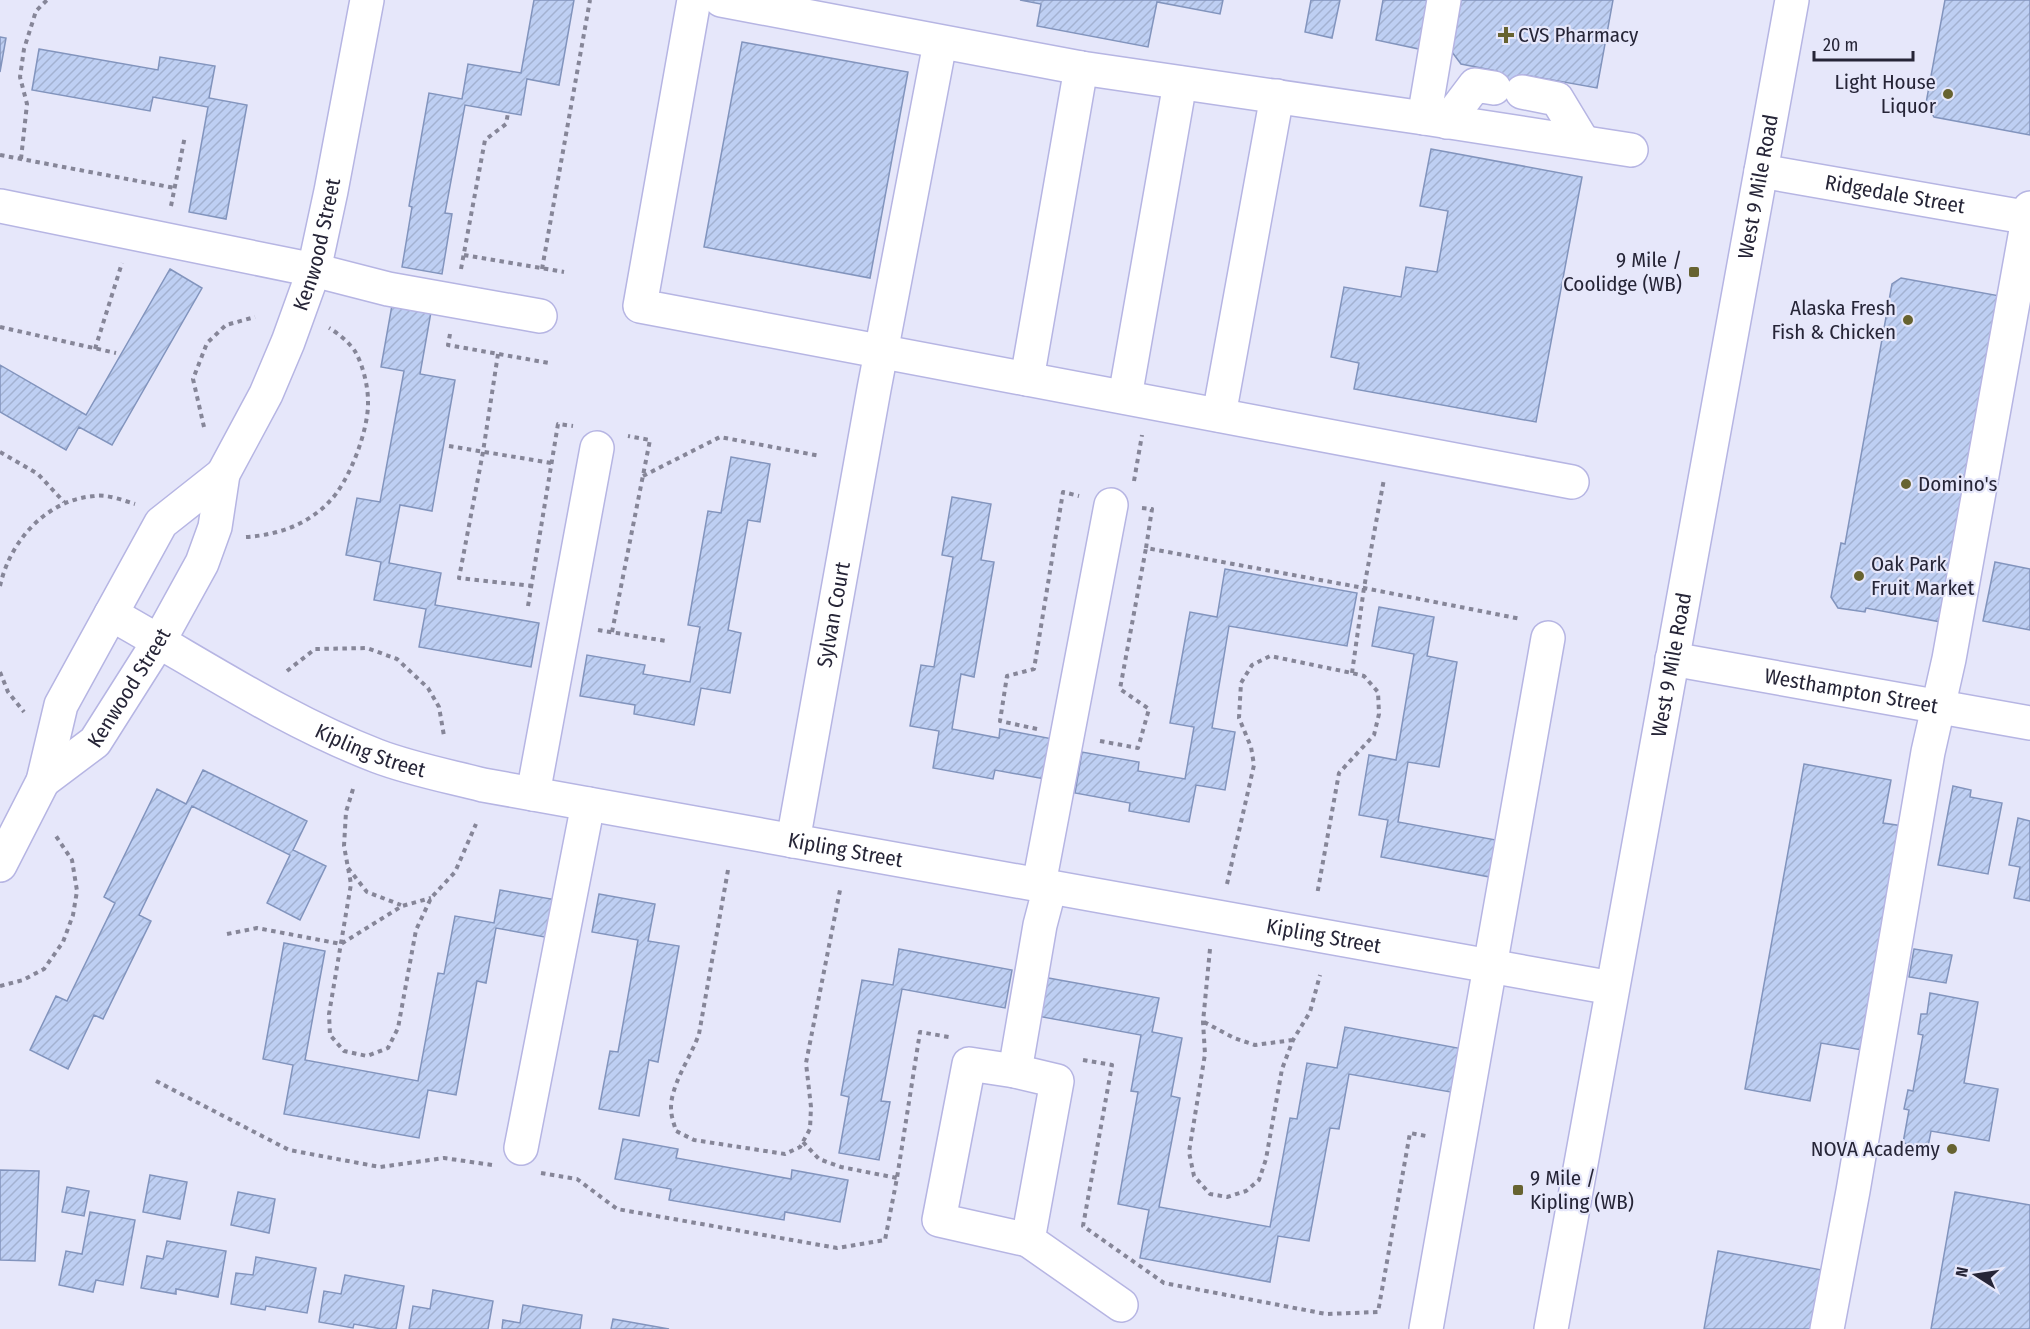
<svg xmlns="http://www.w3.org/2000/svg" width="2030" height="1329" font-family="'Fira Sans Condensed',sans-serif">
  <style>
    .building { fill: url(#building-hatch); stroke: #8294bd; stroke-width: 1.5 }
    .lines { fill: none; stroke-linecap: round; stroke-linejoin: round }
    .minor-casing { stroke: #b6b5e3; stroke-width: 36 }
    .major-casing { stroke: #b6b5e3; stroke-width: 36 }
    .path { stroke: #868698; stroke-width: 4; stroke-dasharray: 4.5 4.5; stroke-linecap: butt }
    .minor { stroke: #fff; stroke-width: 33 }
    .major { stroke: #fff; stroke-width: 33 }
    .poi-dot { fill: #676330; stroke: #e6e7fa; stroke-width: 2 }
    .labels { text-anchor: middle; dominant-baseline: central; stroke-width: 4.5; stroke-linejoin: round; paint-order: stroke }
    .poi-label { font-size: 21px; fill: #262537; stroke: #e6e7fa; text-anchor: start }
    .street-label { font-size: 21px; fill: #262537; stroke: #e6e7fa }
  </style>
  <defs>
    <pattern id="building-hatch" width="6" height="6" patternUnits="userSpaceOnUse" patternTransform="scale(1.5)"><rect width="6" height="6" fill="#becff3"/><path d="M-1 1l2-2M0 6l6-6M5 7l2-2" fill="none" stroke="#a3b2d1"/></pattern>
  </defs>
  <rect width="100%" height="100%" fill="#e6e7fa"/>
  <!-- building -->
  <path class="building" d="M534,0H574L559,85L527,79L521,115L465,105L445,213L452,214L442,274L402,267L412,207L409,206L429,93L462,99L468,64L521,73Z
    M1020,0H1223L1220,14L1157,2L1148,47L1037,26L1041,4Z
    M1311,0H1340L1332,38L1305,32Z
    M1383,0H1429L1419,49L1376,40Z
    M1461,0H1613L1597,88L1525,75L1520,100L1493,96L1497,71L1461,64L1452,52Z
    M1945,0H2030V135L1934,117L1926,103Z
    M0,37L6,38L0,72Z
    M742,42L908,72L870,278L704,247Z
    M39,49L158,70L160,57L215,66L209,98L247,105L226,219L189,212L208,107L153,97L150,111L32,90Z
    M1431,149L1582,177L1536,422L1354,389L1359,363L1331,357L1344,287L1401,297L1406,267L1437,272L1448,211L1420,206Z
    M170,269L202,288L112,445L79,427L66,450L0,412V365L86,415Z
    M1901,278L2000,296L1941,622L1866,608L1865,612L1838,608L1831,597L1841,543L1845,544L1892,284Z
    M392,305L431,312L420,374L455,380L432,511L400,505L389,563L441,573L435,605L539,623L531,667L419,647L426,609L374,600L381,562L346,555L357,498L380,502L404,371L381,367Z
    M731,457L770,464L760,522L748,520L728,630L741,633L730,693L701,688L694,725L634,714L635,705L580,696L587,655L645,665L643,674L690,682L700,627L688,625L708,511L721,513Z
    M952,497L991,504L981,560L994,562L974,677L961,674L952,729L999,738L1000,729L1058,740L1050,780L995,770L993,779L933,768L939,731L910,726L921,665L934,667L953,557L942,555Z
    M1995,562L2030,569V630L1983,621Z
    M1225,569L1357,593L1347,646L1229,626L1212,728L1235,732L1225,790L1196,785L1189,822L1129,811L1130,803L1075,793L1082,752L1139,762L1138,771L1185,779L1194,727L1170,723L1190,612L1217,617Z
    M1379,607L1434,617L1427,656L1457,662L1439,767L1408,762L1398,822L1496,840L1490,877L1381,857L1388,820L1359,815L1369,755L1396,760L1414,654L1372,646Z
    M1804,764L1891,780L1883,823L1903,826L1862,1050L1821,1043L1810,1101L1745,1089Z
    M203,770L307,821L293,850L326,866L300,920L267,903L290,855L192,806L139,915L151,921L103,1019L94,1015L68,1069L30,1050L56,996L67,1001L115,903L104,897L157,789L186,804Z
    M1953,786L1971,790L1970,797L2002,803L1988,874L1938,865Z
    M2018,818L2030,821V901L2014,898L2020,867L2009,865Z
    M500,890L557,900L550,938L496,928L486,983L477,981L456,1095L428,1090L419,1138L284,1114L293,1065L263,1059L284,943L325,951L305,1060L418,1081L438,973L444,974L455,916L494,923Z
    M599,894L655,904L648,941L679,946L658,1062L649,1060L639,1116L599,1109L610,1051L618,1052L638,940L592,932Z
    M899,949L1012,970L1005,1008L902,989L881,1101L890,1102L879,1160L839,1153L849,1097L841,1095L862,980L893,985Z
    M1914,949L1952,955L1946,983L1909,977Z
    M1043,977L1159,998L1152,1032L1182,1038L1171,1096L1180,1098L1159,1207L1270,1227L1290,1118L1297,1119L1307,1063L1337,1068L1345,1027L1463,1049L1456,1093L1349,1074L1339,1129L1330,1128L1309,1241L1278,1236L1270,1282L1140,1258L1149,1210L1118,1204L1138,1092L1131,1091L1141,1035L1037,1016Z
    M1930,993L1978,1002L1964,1083L1998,1089L1989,1141L1931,1131L1928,1147L1903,1143L1909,1110L1904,1109L1908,1090L1913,1091L1923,1035L1918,1034L1921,1014H1927Z
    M623,1139L678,1149L676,1158L791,1179L792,1170L848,1180L840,1222L785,1212L784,1220L669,1200L671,1189L615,1179Z
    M0,1170L39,1171L35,1261L0,1260Z
    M150,1175L187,1182L180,1219L143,1212Z
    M67,1187L89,1191L84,1216L62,1212Z
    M238,1192L275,1199L269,1233L231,1225Z
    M1955,1192L2030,1205V1329H1931Z
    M90,1212L135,1220L123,1285L96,1280L93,1292L59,1285L66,1251L82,1254Z
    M167,1241L226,1251L218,1297L176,1289V1294L141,1288L147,1256L163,1259Z
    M1718,1251L1822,1270L1811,1329H1704Z
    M256,1257L316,1268L307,1313L266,1306L265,1310L231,1304L236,1273L253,1275Z
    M345,1275L404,1286L396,1329H382L354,1324L353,1328L319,1322L324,1291L341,1294Z
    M433,1290L493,1301L488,1329H409L413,1306L430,1309Z
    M523,1305L582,1315L580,1329H502L503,1320L520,1323Z
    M613,1319L669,1329H611Z"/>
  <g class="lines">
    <defs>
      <g id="minor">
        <path d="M694,0L640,306L1572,482"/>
        <path d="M721,0L1081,68L1424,118L1631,150"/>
        <path d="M1522,92L1557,99L1583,142"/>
        <path d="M1424,118L1444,0"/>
        <path d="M1447,122L1475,85L1494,88"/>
        <path id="s1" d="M1761,171L2030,218"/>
        <path d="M0,206L314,270L388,289L540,316"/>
        <path d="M1027,379L1081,68"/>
        <path d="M1125,397L1180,83"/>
        <path d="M1219,415L1277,96"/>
        <path id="s2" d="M111,614C199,663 283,720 377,756C411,769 448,776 483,785L1612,988"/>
        <path id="s3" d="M1672,659L2030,723"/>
        <path id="s4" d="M43,781L95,742L159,641L202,563L215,527L223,474L266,394L288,342L314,270L331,191L367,0"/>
        <path d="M533,794L597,448"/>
        <path id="s5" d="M793,841L874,389L940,43"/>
        <path d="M0,865L43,781L61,705L161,523L223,474"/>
        <path d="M1039,884L1111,505"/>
        <path d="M1050,887L1040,925L1015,1071L1057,1081L1028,1240L1121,1305"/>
        <path d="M1015,1071L969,1064L939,1220L1028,1240"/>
        <path d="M521,1148L588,804"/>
        <path d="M1426,1329L1548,638"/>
        <path d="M1827,1329L1853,1191L1928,752L1949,659L2030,208"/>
      </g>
      <g id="major">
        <path id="s6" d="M1551,1329L1792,0"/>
      </g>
    </defs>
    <!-- minor casing -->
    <use href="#minor" class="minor-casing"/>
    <!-- major casing -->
    <use href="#major" class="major-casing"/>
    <!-- path -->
    <path class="path" d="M0,155L175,188
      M21,159L27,104L20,77L24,49L36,11L47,0
      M171,206L185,136
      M464,255L564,272
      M461,269L485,140L506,124L508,113
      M542,269L590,0
      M0,327L116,353
      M450,334L448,345L549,363
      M95,349L122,263
      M498,354L483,452L459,578L532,586
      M204,427L193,379L207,343L226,325L255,317
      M449,446L551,463
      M0,452L38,474L64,502
      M643,476L720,437L820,456
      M1134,481L1142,435
      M1142,508L1152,509L1146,548L1364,588L1521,619
      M246,537C277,535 307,525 329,502C349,482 369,430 368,401C368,386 363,366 356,353C351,344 338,333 329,328
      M0,586C10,541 46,500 94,496C107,494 122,500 135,504
      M528,606L558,424L573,426
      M598,630L666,641
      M612,632L650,440L628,436
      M287,671L315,649L367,648L397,659L428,688L439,707L444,736
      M0,672L8,692L24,712
      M1352,673L1364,588L1384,479
      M1037,729L1000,721L1007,676L1034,669L1063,492L1079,496
      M1100,741L1138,748L1149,709L1120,689L1146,548
      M353,789L346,812L344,846L351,884L329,1014L330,1035L344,1051L367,1056L388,1048L398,1028L416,930L431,898L455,872L476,824
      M348,868L367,892L401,905
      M728,870L699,1034C691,1057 671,1084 671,1108C671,1116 674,1124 676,1131L694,1140L785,1154L800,1147L810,1129L811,1107L806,1063L840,890
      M1227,884L1254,765L1251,747L1239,718L1241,683L1252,665L1270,656L1352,673L1364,676L1378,692L1379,714L1374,735L1339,773L1317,895
      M227,934L257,928L341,944L402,906L431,898
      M1210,949L1203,1022L1205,1054L1189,1152L1194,1176L1210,1194L1227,1197L1246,1191L1259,1180L1266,1159L1282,1069L1293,1040L1310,1012L1320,975
      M0,986L23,980L44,969L63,942L73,915L77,891L72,860L54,833
      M1204,1022L1234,1038L1255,1045L1293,1040
      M1083,1060L1112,1065L1083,1226L1164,1283L1326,1314L1378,1312L1410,1133L1426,1136
      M156,1081L289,1150L380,1167L444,1158L492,1165
      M803,1142L819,1159L841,1167L897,1178
      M541,1173L577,1179L617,1209L837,1248L885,1240L897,1178L920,1032L949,1037"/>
    <!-- minor -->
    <use href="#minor" class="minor"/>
    <!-- major -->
    <use href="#major" class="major"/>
  </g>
  <!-- markers -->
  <g class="poi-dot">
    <path d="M1503 26h6v6h6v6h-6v6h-6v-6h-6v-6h6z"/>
    <circle cx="1948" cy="94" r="6"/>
    <rect x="1688" y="266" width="12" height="12" rx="3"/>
    <circle cx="1908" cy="320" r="6"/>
    <circle cx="1906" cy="484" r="6"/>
    <circle cx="1859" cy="576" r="6"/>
    <circle cx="1952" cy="1149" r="6"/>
    <rect x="1512" y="1184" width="12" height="12" rx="3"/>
  </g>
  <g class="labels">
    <!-- poi labels -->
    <g class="poi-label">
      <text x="1518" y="35">CVS Pharmacy</text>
      <text x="1936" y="82" text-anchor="end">Light House<tspan x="1936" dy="24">Liquor</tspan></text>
      <text x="1682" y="260" text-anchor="end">9 Mile /<tspan x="1682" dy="24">Coolidge (WB)</tspan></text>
      <text x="1896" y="308" text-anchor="end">Alaska Fresh<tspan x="1896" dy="24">Fish &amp; Chicken</tspan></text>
      <text x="1918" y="484">Domino's</text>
      <text x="1871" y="564">Oak Park<tspan x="1871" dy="24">Fruit Market</tspan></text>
      <text x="1940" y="1149" text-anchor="end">NOVA Academy</text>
      <text x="1530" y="1178">9 Mile /<tspan x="1530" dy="24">Kipling (WB)</tspan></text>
    </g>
    <!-- street labels -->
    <g class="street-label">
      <text stroke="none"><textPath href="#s6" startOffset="1161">West 9 Mile Road</textPath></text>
      <text stroke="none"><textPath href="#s1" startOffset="136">Ridgedale Street</textPath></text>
      <text stroke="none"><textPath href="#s4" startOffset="615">Kenwood Street</textPath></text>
      <text stroke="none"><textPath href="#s5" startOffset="230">Sylvan Court</textPath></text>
      <text stroke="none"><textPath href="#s6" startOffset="675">West 9 Mile Road</textPath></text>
      <text stroke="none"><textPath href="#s4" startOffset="129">Kenwood Street</textPath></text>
      <text stroke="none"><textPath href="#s3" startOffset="182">Westhampton Street</textPath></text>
      <text stroke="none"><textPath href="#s2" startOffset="294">Kipling Street</textPath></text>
      <text stroke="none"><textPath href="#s2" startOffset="780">Kipling Street</textPath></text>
      <text stroke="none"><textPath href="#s2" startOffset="1266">Kipling Street</textPath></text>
    </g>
  </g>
  <!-- north arrow -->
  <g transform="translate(1976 1275) rotate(282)" stroke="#e6e7fa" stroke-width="4.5" paint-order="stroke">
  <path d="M0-4.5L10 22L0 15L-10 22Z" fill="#262537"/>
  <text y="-9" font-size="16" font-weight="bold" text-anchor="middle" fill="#262537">N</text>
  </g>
  <!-- scale -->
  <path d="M1814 51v9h99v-9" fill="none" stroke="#262537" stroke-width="3"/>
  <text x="1823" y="51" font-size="18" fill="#262537" stroke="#e6e7fa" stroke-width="4.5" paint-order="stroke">20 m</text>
</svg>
